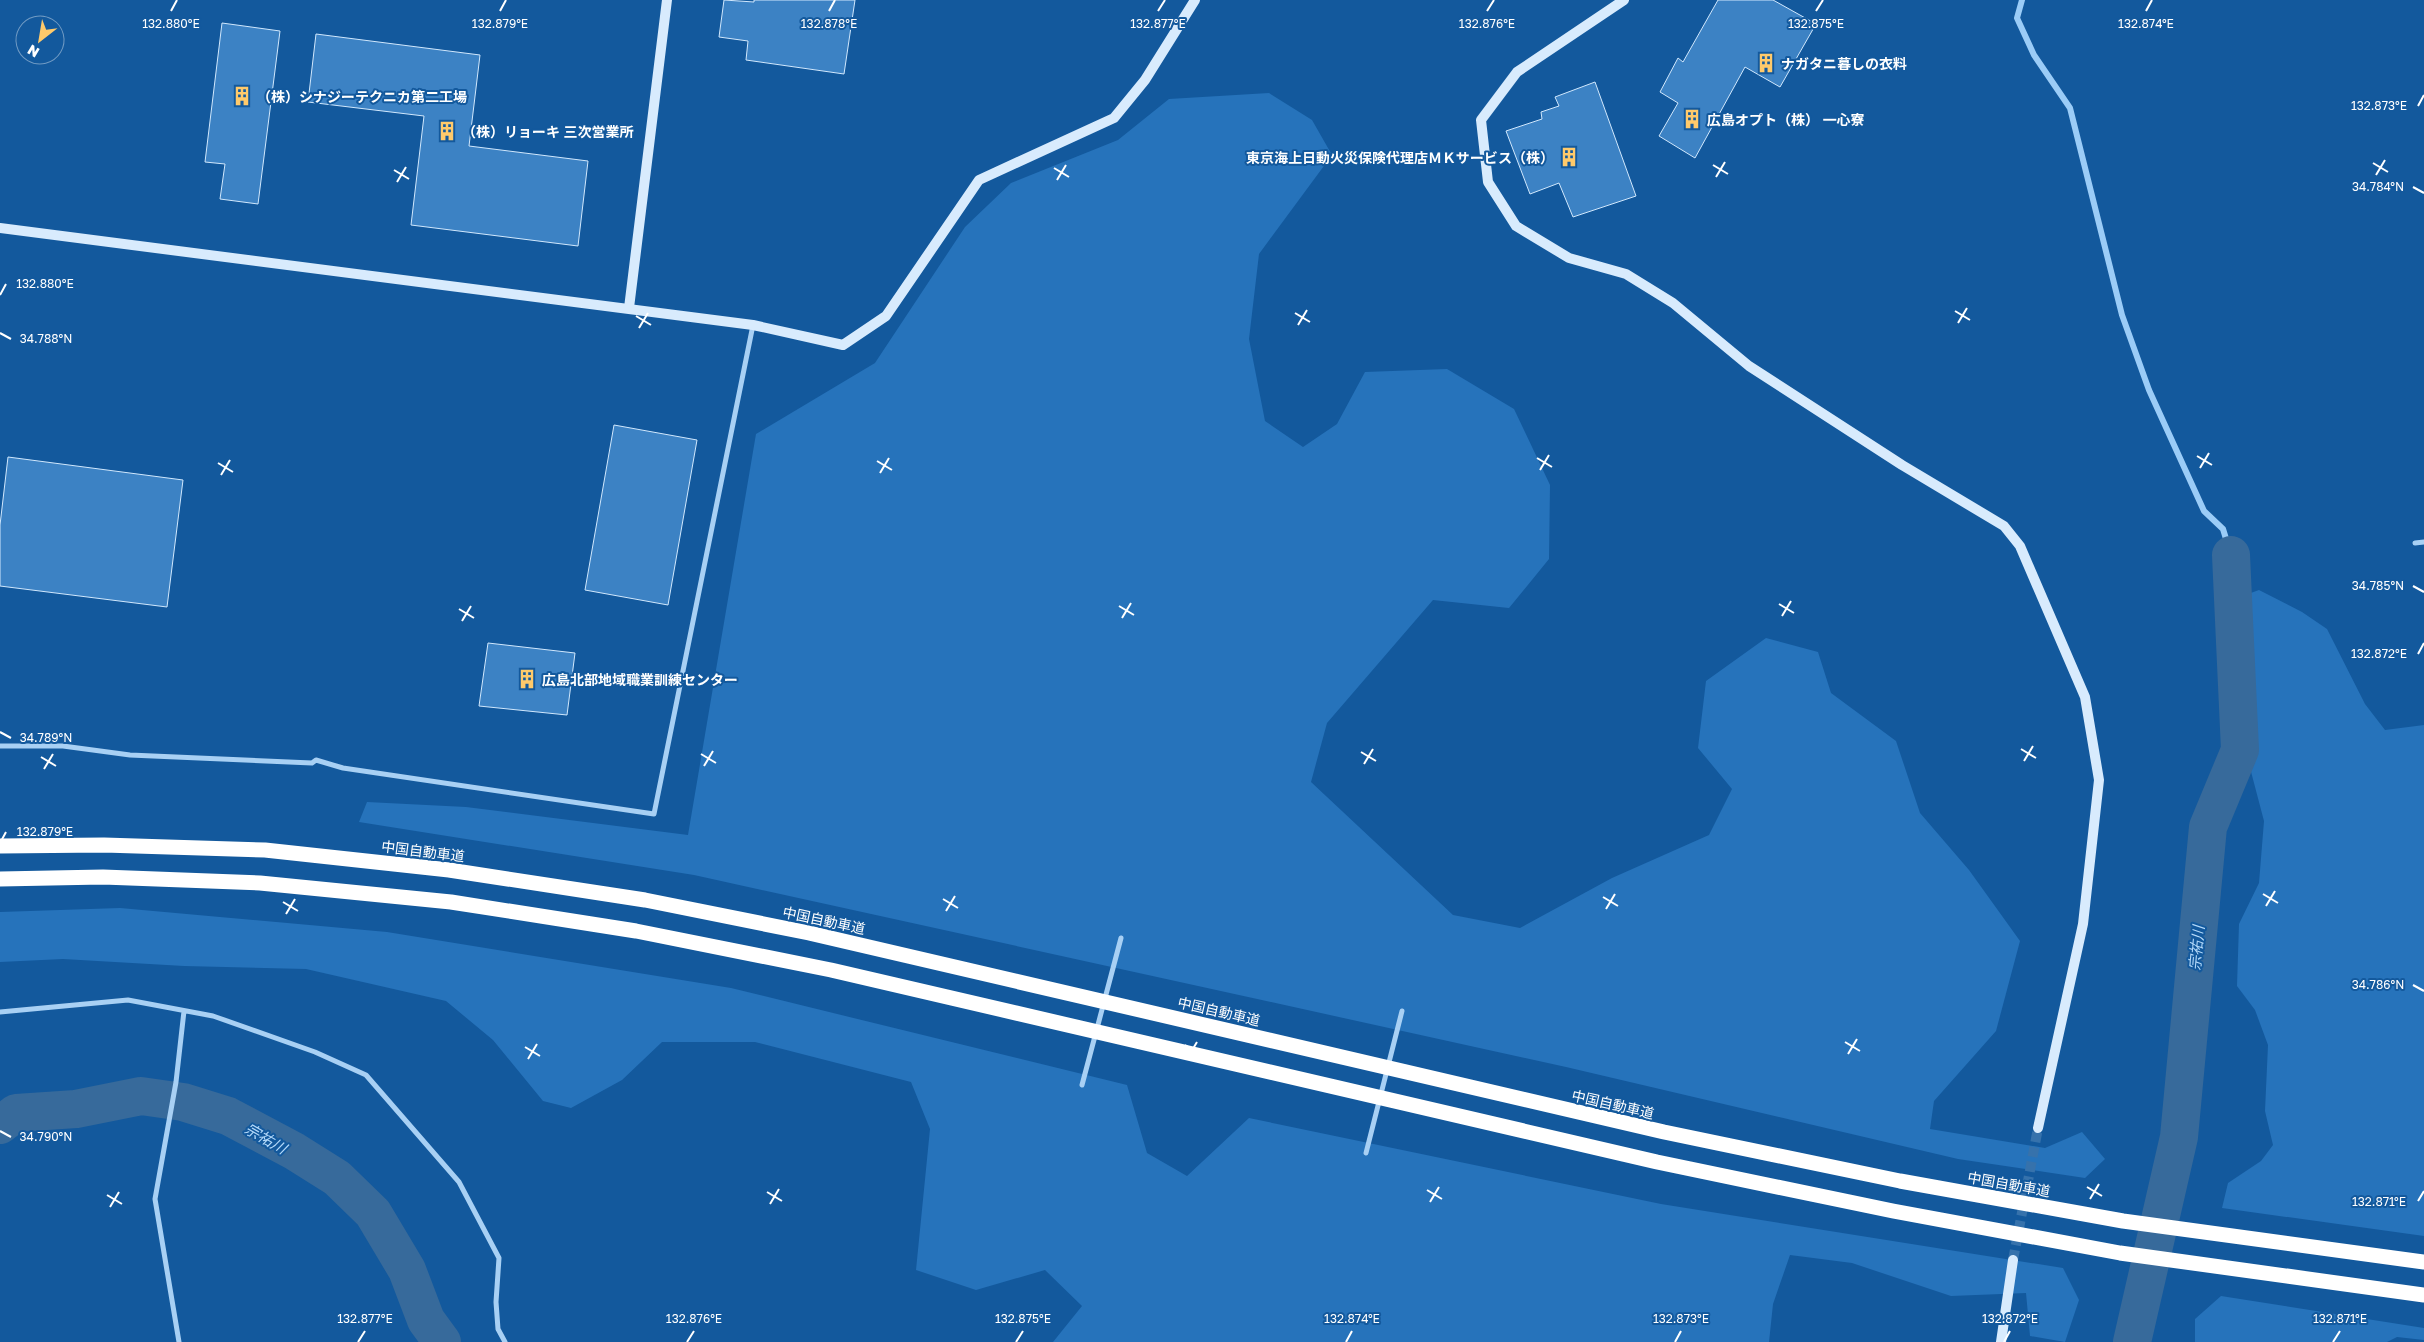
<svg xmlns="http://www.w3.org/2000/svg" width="2424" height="1342" font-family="'Golos Text','Noto Sans JP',sans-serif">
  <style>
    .green { fill: #2673bb }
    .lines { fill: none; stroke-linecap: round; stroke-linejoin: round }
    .stream { stroke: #9bccf7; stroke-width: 6 }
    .river { stroke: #376a9b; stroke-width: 38 }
    .building { fill: #3c82c4; stroke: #d1e8fd }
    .secondary-tunnel { stroke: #3672ac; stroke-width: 10; stroke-dasharray: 10 5; stroke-linecap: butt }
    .street { stroke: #a8d0f4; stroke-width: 5 }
    .secondary { stroke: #d8ebfd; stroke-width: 10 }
    .highway { stroke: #fff; stroke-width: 15 }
    .ticks { fill: none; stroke: #fff; stroke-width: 2 }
    .labels { text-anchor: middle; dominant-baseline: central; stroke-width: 4; stroke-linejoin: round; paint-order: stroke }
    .poi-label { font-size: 14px; font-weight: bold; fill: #fff; stroke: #13599d; text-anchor: start }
    .street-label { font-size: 14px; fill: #fff; stroke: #13599d }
    .water-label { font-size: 15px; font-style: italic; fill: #b5dafa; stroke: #13599d }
    .ticks-label { font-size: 12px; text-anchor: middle; fill: #fff; stroke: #13599d; stroke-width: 4; stroke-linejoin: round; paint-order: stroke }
  </style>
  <rect width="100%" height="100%" fill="#13599d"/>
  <!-- green -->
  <path class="green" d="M1269,93L1312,120L1332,155L1259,254L1249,339L1265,421L1303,447L1337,424L1365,372L1447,369L1514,409L1550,485L1549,559L1509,608L1433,600L1327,723L1311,782L1453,915L1520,928L1612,878L1709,835L1732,789L1698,748L1706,681L1766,638L1818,652L1831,693L1896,741L1920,813L1969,870L2020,941L1996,1031L1934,1101L1930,1129L2045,1148L2082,1132L2105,1159L2085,1178L1958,1159L1566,1067L694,875L359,822L367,802L466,807L688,835L756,434L875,363L965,227L1011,183L1118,140L1169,99Z
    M2259,590L2302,612L2327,629L2365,704L2385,730L2424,725V1236L2222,1208L2228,1183L2261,1161L2273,1145L2265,1111L2268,1045L2255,1010L2237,986L2239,924L2259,883L2264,821L2249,764L2248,594Z
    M120,908L387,932L731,988L1127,1085L1147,1153L1187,1176L1249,1118L1661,1204L2063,1268L2079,1300L2065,1342L2030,1336L2026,1293L1951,1296L1852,1263L1790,1255L1773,1304L1769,1342H1053L1082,1306L1045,1270L976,1290L916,1270L930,1129L911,1082L755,1042H662L622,1080L571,1108L543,1101L493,1040L446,1001L306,969L184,966L63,959L0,962V912Z
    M2221,1296L2424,1328V1340L2397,1337L2387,1342H2195V1319Z"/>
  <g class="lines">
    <!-- stream -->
    <path class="stream" d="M2022,0L2017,18L2034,55L2070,108L2122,315L2149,390L2204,511L2223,529L2231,555"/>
    <!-- river -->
    <path class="river" d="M0,1125L16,1113L76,1109L141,1096L183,1102L228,1116L294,1151L337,1178L373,1213L407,1270L426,1320L442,1342
      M2132,1342L2179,1137L2208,827L2240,750L2231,555"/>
  </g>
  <!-- building -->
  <path class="building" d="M724,0L754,2V0H855L844,74L746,60L748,41L719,37Z
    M1718,0H1773L1816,24L1780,87L1745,67L1695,158L1659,136L1678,103L1660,92L1678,58L1683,62Z
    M222,23L280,31L258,204L220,199L225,164L205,162Z
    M316,34L480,55L469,146L588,161L578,246L411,225L424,116L308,102Z
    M1595,82L1636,196L1573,217L1559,183L1530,194L1506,131L1542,119L1541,112L1559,106L1555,97Z
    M614,425L697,440L668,605L585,590Z
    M8,457L183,480L167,607L0,586V525Z
    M488,643L575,653L567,715L479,706Z"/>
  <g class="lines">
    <!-- secondary-tunnel -->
    <path class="secondary-tunnel" d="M2013,1260L2038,1128"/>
    <!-- street -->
    <path class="street" d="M2415,543L2424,542
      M0,746H63L130,755L312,763L316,760L343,768L654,814L753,325
      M0,1012L128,1000L213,1016L315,1052L366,1075L459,1182L499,1258L496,1302L498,1329L505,1342
      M1082,1085L1121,938
      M1366,1153L1402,1011
      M179,1342L155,1199L176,1082L184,1011"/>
    <!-- secondary -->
    <path class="secondary" d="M1624,0L1517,72L1481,120L1488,182L1516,226L1569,258L1626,274L1673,303L1749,366L1902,465L2004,526L2020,546L2085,697L2099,780L2083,924L2038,1128
      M0,228L753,325L843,345L886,316L979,180L1114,118L1145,80L1195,0
      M629,308L667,0
      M2001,1342L2013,1260"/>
    <!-- highway -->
    <path class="highway" d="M0,846L104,845L265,850L449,870L645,900L809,933L1664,1132L1900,1181L2123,1221L2424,1262
      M0,879L103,877L260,883L451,902L636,931L831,970L1657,1162L1893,1211L2120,1253L2424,1295"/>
  </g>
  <!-- ticks -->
  <path class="ticks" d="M171,11L177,0M500,11L506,0M829,11L835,0M1158,11L1165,0M1487,11L1494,0M1816,11L1823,0M2146,11L2152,0M2418,106L2424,95M2373,163L2388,172M1713,165L1728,174M1054,168L1069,177M394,170L409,179M2376,175L2385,160M1716,177L1725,162M1057,180L1066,165M397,182L406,167M2413,187L2424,193M0,295L6,284M1955,311L1970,320M1295,313L1310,322M636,316L651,325M1958,323L1967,308M1298,325L1307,310M639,328L648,313M0,333L11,339M2197,456L2212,465M1537,458L1552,467M877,461L892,470M218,463L233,472M2200,468L2209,453M1540,470L1549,455M880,473L889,458M221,475L230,460M2413,586L2424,592M1779,604L1794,613M1119,606L1134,615M459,609L474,618M1782,616L1791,601M1122,618L1131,603M462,621L471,606M2418,654L2424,643M0,732L11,738M2021,749L2036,758M1361,752L1376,761M701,754L716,763M41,757L56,766M2024,761L2033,746M1364,764L1373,749M704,766L713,751M44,769L53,754M0,843L6,832M2263,894L2278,903M1603,897L1618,906M943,899L958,908M283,902L298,911M2266,906L2275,891M1606,909L1615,894M946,911L955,896M286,914L295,899M2413,985L2424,991M1845,1042L1860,1051M1185,1045L1200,1054M525,1047L540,1056M1848,1054L1857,1039M1188,1057L1197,1042M528,1059L537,1044M0,1131L11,1137M2087,1187L2102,1196M1427,1190L1442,1199M767,1192L782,1201M107,1195L122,1204M2090,1199L2099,1184M2418,1201L2424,1191M1430,1202L1439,1187M770,1204L779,1189M110,1207L119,1192M358,1342L365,1331M687,1342L694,1331M1016,1342L1023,1331M1346,1342L1352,1331M1675,1342L1681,1331M2004,1342L2010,1331M2333,1342L2340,1331"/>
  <!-- icons -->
  <defs>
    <symbol id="building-bare" viewBox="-9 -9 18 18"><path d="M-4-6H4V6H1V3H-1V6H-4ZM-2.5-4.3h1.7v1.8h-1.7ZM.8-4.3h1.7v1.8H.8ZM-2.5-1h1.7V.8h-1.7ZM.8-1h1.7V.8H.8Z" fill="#ffca6b" stroke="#13599d" stroke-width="2.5" paint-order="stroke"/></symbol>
  </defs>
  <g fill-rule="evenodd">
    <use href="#building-bare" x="1752" y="49" width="28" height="28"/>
    <use href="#building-bare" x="228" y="82" width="28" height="28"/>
    <use href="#building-bare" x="1678" y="105" width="28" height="28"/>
    <use href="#building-bare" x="433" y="117" width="28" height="28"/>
    <use href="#building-bare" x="1555" y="143" width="28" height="28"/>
    <use href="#building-bare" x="513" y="665" width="28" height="28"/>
  </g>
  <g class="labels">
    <!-- poi labels -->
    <g class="poi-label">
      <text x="1781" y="63">ナガタニ暮しの衣料</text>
      <text x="257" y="96">（株）シナジーテクニカ第二工場</text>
      <text x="1707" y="119">広島オプト（株） 一心寮</text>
      <text x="462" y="131">（株）リョーキ 三次営業所</text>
      <text x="1554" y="157" text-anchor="end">東京海上日動火災保険代理店ＭＫサービス（株）</text>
      <text x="542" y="679">広島北部地域職業訓練センター</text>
    </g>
    <!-- street labels -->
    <g class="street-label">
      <text transform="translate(423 851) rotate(7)">中国自動車道</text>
      <text transform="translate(824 920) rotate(12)">中国自動車道</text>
      <text transform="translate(1219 1011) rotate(13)">中国自動車道</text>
      <text transform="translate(1613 1104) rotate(13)">中国自動車道</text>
      <text transform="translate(2009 1184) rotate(10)">中国自動車道</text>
    </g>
    <!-- water labels -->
    <g class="water-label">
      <text transform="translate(2196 948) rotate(-85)">宗祐川</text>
      <text transform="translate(266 1138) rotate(30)">宗祐川</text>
    </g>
  </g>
  <g class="ticks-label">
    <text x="171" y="28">132.880°E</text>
    <text x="500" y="28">132.879°E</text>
    <text x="829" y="28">132.878°E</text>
    <text x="1158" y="28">132.877°E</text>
    <text x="1487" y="28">132.876°E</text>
    <text x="1816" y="28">132.875°E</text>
    <text x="2146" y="28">132.874°E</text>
    <text x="2379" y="110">132.873°E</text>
    <text x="2378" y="191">34.784°N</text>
    <text x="45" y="288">132.880°E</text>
    <text x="46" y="343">34.788°N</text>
    <text x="2378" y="590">34.785°N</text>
    <text x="2379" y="658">132.872°E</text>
    <text x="46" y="742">34.789°N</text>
    <text x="45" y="836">132.879°E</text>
    <text x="2378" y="989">34.786°N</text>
    <text x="46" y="1141">34.790°N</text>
    <text x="2379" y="1206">132.871°E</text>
    <text x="365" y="1323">132.877°E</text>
    <text x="694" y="1323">132.876°E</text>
    <text x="1023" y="1323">132.875°E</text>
    <text x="1352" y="1323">132.874°E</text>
    <text x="1681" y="1323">132.873°E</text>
    <text x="2010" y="1323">132.872°E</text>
    <text x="2340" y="1323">132.871°E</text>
  </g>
  <!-- north arrow -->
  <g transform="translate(40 40) rotate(211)"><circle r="24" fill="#13599d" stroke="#719bc4"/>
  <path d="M0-4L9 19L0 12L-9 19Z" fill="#ffca6b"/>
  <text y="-8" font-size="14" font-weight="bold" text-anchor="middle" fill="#ffffff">N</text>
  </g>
</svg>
